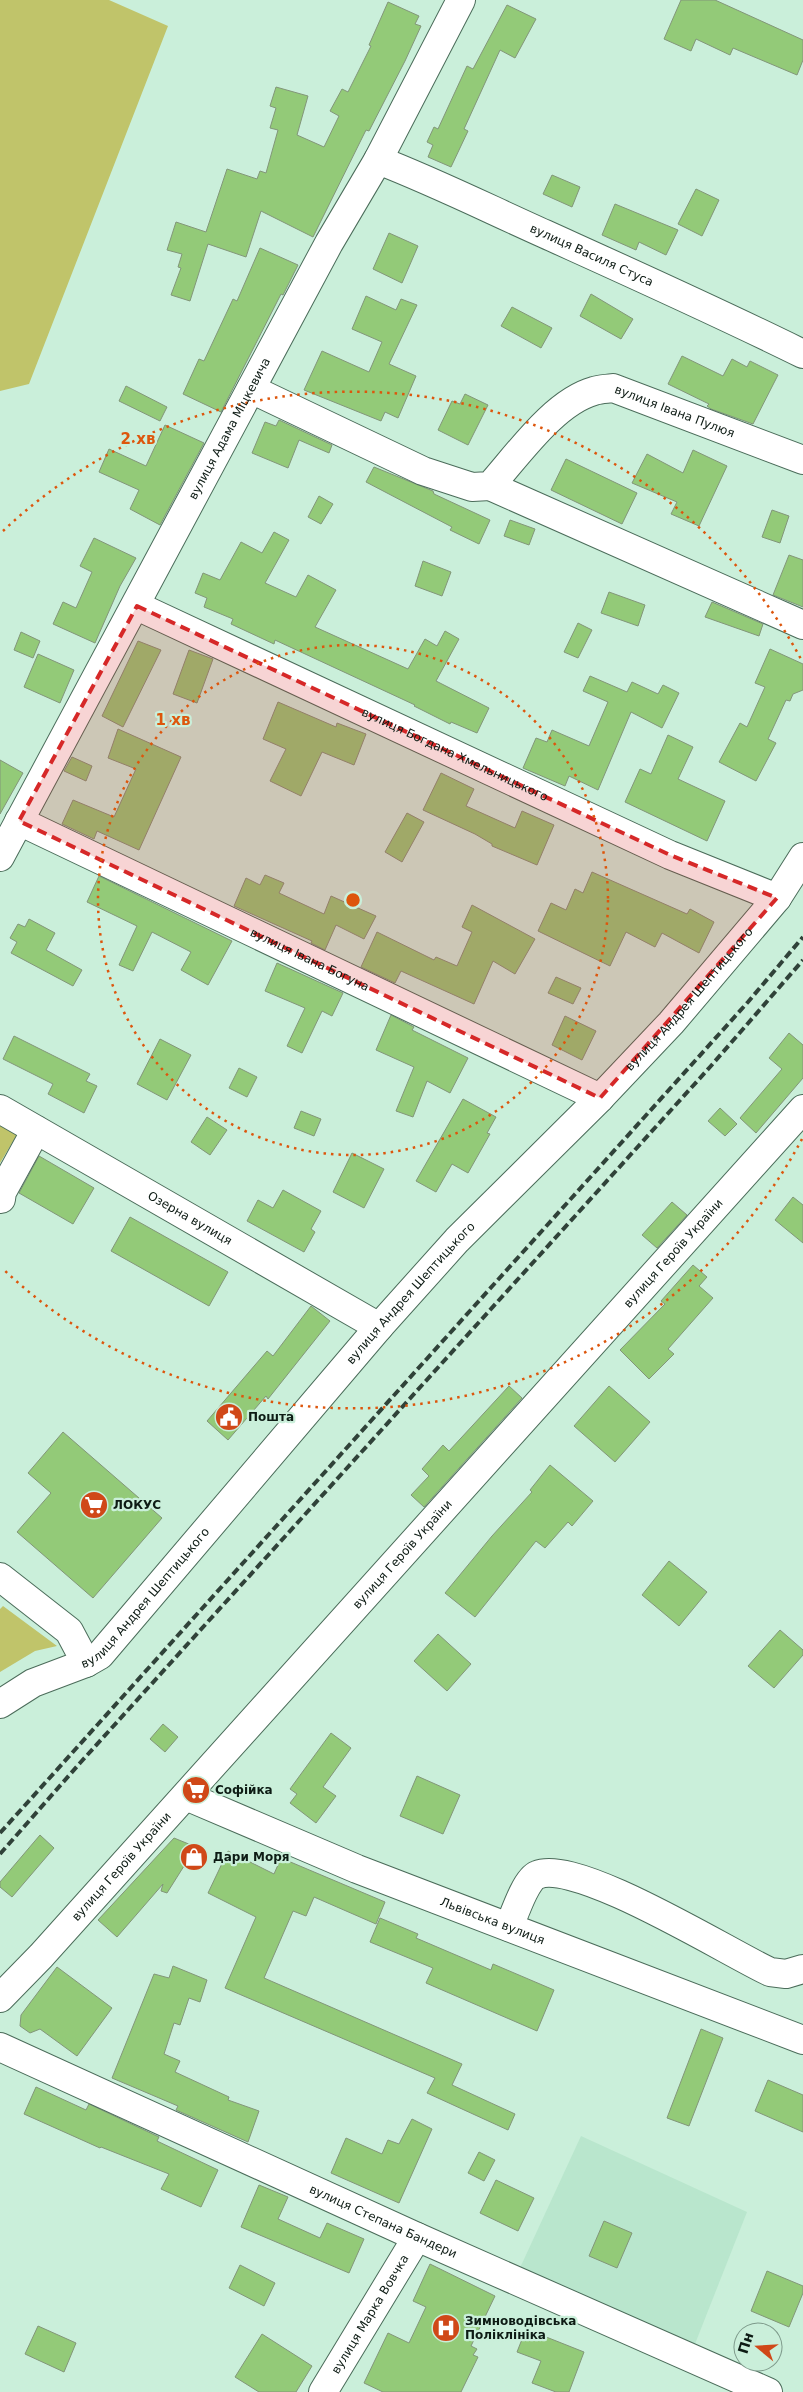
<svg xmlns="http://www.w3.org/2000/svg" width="803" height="2392" font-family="'DejaVu Sans',sans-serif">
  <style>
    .built { fill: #b9e6cd }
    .green { fill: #c0c46a }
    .building { fill: #93ca78; stroke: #829679 }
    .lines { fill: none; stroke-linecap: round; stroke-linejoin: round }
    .minor-casing { stroke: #4b6c5a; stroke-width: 30 }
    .major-casing { stroke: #4b6c5a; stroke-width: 30 }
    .minor { stroke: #fff; stroke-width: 28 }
    .major { stroke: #fff; stroke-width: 28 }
    .rail { stroke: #304239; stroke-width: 4; stroke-dasharray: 8 4; stroke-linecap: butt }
    .marked { fill: #d62828; fill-opacity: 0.2; stroke: #d62828; stroke-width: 4; stroke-dasharray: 10 6; stroke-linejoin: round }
    .ring { fill: none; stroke: #dd560c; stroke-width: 2.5; stroke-dasharray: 2.5 5 }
    .labels { text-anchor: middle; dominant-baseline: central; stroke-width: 4.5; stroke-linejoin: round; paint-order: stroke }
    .street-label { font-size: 12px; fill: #0d1b14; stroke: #caefda }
    .poi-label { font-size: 12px; font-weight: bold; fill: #0d1b14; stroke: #caefda; text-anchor: start }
    .centre { fill: #dd560c; stroke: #caefda; stroke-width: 2.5 }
    .ring-label { font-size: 15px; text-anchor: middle; font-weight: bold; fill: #dd560c; stroke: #caefda; stroke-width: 4.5; stroke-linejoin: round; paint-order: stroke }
  </style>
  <rect width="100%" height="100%" fill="#caefda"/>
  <!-- built -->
  <path class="built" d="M581,2136L747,2212L693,2349L519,2270Z"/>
  <!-- green -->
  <path class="green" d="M0,0H109L168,26L29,384L0,391Z
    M0,1109L24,1123L0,1163Z
    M3,1606L57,1646L35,1651L0,1672V1609Z"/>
  <!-- building -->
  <path class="building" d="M681,0H715L803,40V60L797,75L733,48L730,55L696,39L691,51L664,39Z
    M388,2L419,16L415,24L421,26L405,61L369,131L366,130L313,237L261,211L246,257L208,244L190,301L171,295L181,268L178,267L182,254L167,250L176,222L206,232L227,169L257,179L260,171L266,173L278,130L270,128L276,108L270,106L276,87L308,96L297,135L324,147L339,116L330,111L342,89L348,92L371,46L369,45Z
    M507,5L536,19L515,58L500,50L464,129L468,131L451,167L428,157L433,145L427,142L434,127L438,129L467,66L473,69Z
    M552,175L580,187L572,207L543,194Z
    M696,189L719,200L702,236L678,224Z
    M615,204L678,230L666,255L639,242L636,250L602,235Z
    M389,233L418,246L402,283L373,269Z
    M260,248L298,265L283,295L281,294L221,412L183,394L199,359L204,361L233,299L237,301Z
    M591,294L633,319L621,339L580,316Z
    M366,296L396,310L401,299L417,305L389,364L416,376L398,418L385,412L381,421L304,390L322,351L369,372L382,342L352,329Z
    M512,307L552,328L541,348L501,326Z
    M682,356L723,376L732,359L747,367L750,361L778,375L753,424L711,409L707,406L709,404L668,384Z
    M126,386L167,407L160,421L119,401Z
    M465,394L488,405L468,445L438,430L452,401L460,404Z
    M279,420L332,445L329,453L299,440L288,468L252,453L265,422L276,426Z
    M165,425L204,443L160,525L130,509L139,490L99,472L109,449L146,466Z
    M693,450L727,466L699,526L671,514L677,502L632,483L647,454L683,473Z
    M566,459L637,493L622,524L551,490Z
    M374,467L433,491L434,494L490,520L479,544L450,530L452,527L366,482Z
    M319,496L333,504L321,524L308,517Z
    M772,510L789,516L780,543L762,537Z
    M510,520L535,529L529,545L504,536Z
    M274,532L289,540L265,583L296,597L308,575L336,590L315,627L408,669L425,639L437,646L445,631L459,639L436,681L489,708L477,733L451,722L450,724L414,706L415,705L275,640L274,644L231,624L233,619L204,607L207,598L195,593L203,573L220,580L241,542L262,553Z
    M94,538L136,558L120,586L95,643L53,624L63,602L76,608L92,572L80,566Z
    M789,555L803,560V607L773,595Z
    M423,561L451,572L442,596L415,586Z
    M609,592L645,605L638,626L601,613Z
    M712,602L763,624L759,636L705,617Z
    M578,623L592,630L578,658L564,652Z
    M21,632L40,641L33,658L14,650Z
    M138,641L161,650L123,727L102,716Z
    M770,649L803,664V690L793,694L790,701L786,700L768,739L776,743L756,781L719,762L740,723L747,727L765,687L755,683Z
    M189,650L213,659L197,703L173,694Z
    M38,654L74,670L60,703L24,687Z
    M590,676L627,692L632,682L658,694L663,685L679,693L662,728L631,712L598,790L569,776L565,786L523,768L536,738L547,742L552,730L589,746L608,702L583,691Z
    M278,702L336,727L337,723L366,734L354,765L322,752L301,796L270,781L286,749L263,739Z
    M118,729L181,757L139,850L97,831L94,839L62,824L73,800L114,817L136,769L108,758Z
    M668,735L693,747L678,779L725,801L707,841L625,802L640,769L651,774Z
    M72,757L92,766L86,781L64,771Z
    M0,760L23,773L0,814Z
    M441,773L474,789L466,806L515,828L522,811L554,825L537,865L492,846V844L475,834L423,810Z
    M407,813L424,822L402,862L385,852Z
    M592,872L687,914L690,909L714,922L699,953L662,933L655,947L626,932L610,966L538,931L551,903L566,910L575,889L583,893Z
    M265,875L284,883L279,893L324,914L331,896L376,916L364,939L336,925L325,950L311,943L312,941L234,906L246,878L260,885Z
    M99,876L232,941L208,985L181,970L191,952L152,932L133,971L119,965L137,926L87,902Z
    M472,905L535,939L515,974L493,961L474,1004L401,971L395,983L361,967L377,932L434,960L436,957L457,966L472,932L462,927Z
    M29,919L55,933L46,950L82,970L73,986L11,953L17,942L10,938L18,924L25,927Z
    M277,963L343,993L332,1016L322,1011L302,1053L287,1046L305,1008L265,991Z
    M556,977L581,988L573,1004L548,993Z
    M391,1015L414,1027L412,1030L468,1058L450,1093L427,1081L413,1117L396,1111L414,1067L376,1050Z
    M565,1016L596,1031L582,1060L552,1045Z
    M789,1033L803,1045V1078L756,1133L740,1118L782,1069L769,1058Z
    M14,1036L90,1074L86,1081L97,1086L84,1113L48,1094L53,1084L3,1059Z
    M160,1039L191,1055L167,1100L137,1084Z
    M239,1068L257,1077L247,1097L229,1088Z
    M463,1099L496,1117L487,1133L490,1134L468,1173L452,1164L436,1192L416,1181Z
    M720,1108L737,1124L725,1136L708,1121Z
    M301,1111L321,1119L314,1136L294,1128Z
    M207,1117L227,1130L210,1155L191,1142Z
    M352,1153L384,1169L364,1208L333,1192Z
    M39,1156L94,1188L73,1224L19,1193Z
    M283,1190L321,1211L311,1229L315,1232L304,1252L247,1221L258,1200L273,1208Z
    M793,1197L803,1205V1243L775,1220Z
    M672,1202L687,1215L657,1248L642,1235Z
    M130,1217L228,1272L209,1306L111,1251Z
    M693,1265L707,1277L699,1286L713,1298L668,1349L674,1354L649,1379L620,1350L665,1304L661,1301Z
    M311,1306L330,1321L268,1399L266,1396L228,1440L207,1421L267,1351L273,1356Z
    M509,1386L522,1398L424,1507L411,1495L429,1476L422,1469L443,1445L449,1451Z
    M609,1386L650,1422L615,1462L574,1426Z
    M63,1432L162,1518L93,1598L17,1532L51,1493L28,1473Z
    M550,1465L593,1501L572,1526L568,1522L545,1548L536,1541L475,1617L445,1593L492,1536L532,1492L530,1490Z
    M669,1561L707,1592L679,1626L642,1595Z
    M780,1630L803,1650V1655L774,1688L748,1666Z
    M438,1634L471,1664L447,1691L414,1661Z
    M163,1724L178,1737L165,1752L150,1739Z
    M331,1733L351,1748L323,1787L336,1796L316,1823L290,1803L297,1794L290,1789Z
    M417,1776L460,1795L443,1834L400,1816Z
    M40,1835L54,1848L12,1897L0,1887V1882Z
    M174,1838L196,1847L167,1893L161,1891L163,1884L117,1937L98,1920Z
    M228,1851L274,1874L281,1858L385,1902L376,1924L314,1897L306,1916L293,1911L264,1978L462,2064L452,2085L515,2114L508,2130L427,2093L435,2078L225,1988L256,1917L208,1893Z
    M380,1918L418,1934L416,1938L491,1970L493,1964L554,1990L537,2031L426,1983L433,1968L370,1942Z
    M173,1966L207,1980L200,2002L189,1998L180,2025L174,2023L164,2054L180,2061L175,2072L229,2097L228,2100L259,2111L248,2142L176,2110L178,2106L112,2078L154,1974L169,1978Z
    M57,1967L112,2008L77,2056L40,2029L30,2033L20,2026L21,2015Z
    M701,2029L723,2038L689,2126L667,2118Z
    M768,2080L803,2095V2132L755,2111Z
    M36,2087L86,2110L89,2104L159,2137L157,2141L218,2170L201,2207L161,2189L169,2174L101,2147L100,2148L24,2114Z
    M412,2119L432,2129L399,2203L331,2173L346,2138L382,2154L388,2140L399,2144Z
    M479,2152L495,2160L484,2181L468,2173Z
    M496,2180L534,2198L518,2231L480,2213Z
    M259,2185L288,2197L278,2219L320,2238L327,2223L364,2239L349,2273L241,2227Z
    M604,2221L632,2233L617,2268L589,2256Z
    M430,2264L495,2296L471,2346L477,2349L473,2355L478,2357L461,2392H383L364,2383L388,2333L409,2343L426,2307L413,2301Z
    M240,2265L275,2283L264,2306L229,2288Z
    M767,2271L803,2286V2293L789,2327L751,2311Z
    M38,2326L76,2343L64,2372L25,2354Z
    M526,2329L584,2352L569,2392H556L532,2383L541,2361L517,2352Z
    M262,2334L312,2366L296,2392H259L235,2377Z"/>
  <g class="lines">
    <defs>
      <g id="minor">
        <path id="s1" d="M378,160C435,182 489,209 545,234C631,273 718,312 803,354"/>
        <path id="s2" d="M251,389L423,471L472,487L490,486C517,456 554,402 594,391C600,389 607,389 613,388L803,460"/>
        <path d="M490,486L803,625"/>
        <path id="s3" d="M137,606L670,855L777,898"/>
        <path id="s4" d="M19,821L600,1098"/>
        <path id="s5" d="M0,857L329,243L378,160L461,0"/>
        <path id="s6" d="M0,1109L379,1327"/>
        <path d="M1,1199L2,1192L36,1130"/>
        <path d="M0,1577L69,1631L86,1663"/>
        <path id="s7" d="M186,1796L357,1869L803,2040"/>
        <path d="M509,1927C514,1915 526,1879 537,1875C577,1858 727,1952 770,1972L786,1974L803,1969"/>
        <path id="s8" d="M0,1998L41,1956L803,1109"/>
        <path id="s9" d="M0,2047L417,2237L768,2392"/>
        <path id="s10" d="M323,2392L417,2237"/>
      </g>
      <g id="major">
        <path id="s11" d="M0,1704L33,1683L86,1663L100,1655L379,1327L457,1240L600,1098L671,1023L777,898L803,857"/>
      </g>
    </defs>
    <!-- minor casing -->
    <use href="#minor" class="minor-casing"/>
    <!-- major casing -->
    <use href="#major" class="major-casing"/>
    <!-- minor -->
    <use href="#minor" class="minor"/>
    <!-- major -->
    <use href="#major" class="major"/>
    <!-- rail -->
    <path class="rail" d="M0,1833L748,1002L803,937
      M0,1854L80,1763L710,1067L803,960"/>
  </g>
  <!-- marked area -->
  <path class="marked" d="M137,606L670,855L777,898L600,1098L19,821Z"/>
  <!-- distance rings -->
  <g class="ring">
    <circle cx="353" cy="900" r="255"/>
    <path d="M802 1139A509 509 0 0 1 3 1269M3 531A509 509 0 0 1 802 661"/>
  </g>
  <!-- icons -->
  <defs>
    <symbol id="civic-disc" viewBox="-11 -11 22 22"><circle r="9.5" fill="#d04818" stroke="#caefda"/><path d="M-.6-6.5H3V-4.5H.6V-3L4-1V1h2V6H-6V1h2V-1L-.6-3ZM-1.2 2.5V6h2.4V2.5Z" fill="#fff"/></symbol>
    <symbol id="supermarket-disc" viewBox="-11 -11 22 22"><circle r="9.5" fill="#d04818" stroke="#caefda"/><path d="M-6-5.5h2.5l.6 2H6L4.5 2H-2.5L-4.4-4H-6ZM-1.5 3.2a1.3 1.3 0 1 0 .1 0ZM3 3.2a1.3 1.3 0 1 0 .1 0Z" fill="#fff"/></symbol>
    <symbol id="shop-disc" viewBox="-11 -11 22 22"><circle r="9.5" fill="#d04818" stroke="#caefda"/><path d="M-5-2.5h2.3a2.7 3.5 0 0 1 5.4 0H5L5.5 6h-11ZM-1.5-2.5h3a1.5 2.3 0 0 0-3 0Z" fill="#fff"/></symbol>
    <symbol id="hospital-disc" viewBox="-11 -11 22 22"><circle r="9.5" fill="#d04818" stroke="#caefda"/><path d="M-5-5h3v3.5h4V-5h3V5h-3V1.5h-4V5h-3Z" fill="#fff"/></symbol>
  </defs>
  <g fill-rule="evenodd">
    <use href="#civic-disc" x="213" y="1401" width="32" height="32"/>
    <use href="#supermarket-disc" x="78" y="1489" width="32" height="32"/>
    <use href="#supermarket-disc" x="180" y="1774" width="32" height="32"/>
    <use href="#shop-disc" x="178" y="1841" width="32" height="32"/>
    <use href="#hospital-disc" x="430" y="2312" width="32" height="32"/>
  </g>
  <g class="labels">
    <!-- street labels -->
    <g class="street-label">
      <text stroke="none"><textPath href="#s1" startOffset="234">вулиця Василя Стуса</textPath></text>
      <text stroke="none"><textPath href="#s2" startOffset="488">вулиця Івана Пулюя</textPath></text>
      <text stroke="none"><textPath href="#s5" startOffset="486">вулиця Адама Міцкевича</textPath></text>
      <text stroke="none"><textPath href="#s3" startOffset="351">вулиця Богдана Хмельницького</textPath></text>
      <text stroke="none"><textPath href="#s4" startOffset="322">вулиця Івана Богуна</textPath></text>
      <text stroke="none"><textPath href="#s11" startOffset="994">вулиця Андрея Шептицького</textPath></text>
      <text stroke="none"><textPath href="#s6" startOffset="219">Озерна вулиця</textPath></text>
      <text stroke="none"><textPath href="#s8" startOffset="1004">вулиця Героїв України</textPath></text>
      <text stroke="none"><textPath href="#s11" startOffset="589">вулиця Андрея Шептицького</textPath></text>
      <text stroke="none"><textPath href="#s8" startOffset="599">вулиця Героїв України</textPath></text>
      <text stroke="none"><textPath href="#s11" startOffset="184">вулиця Андрея Шептицького</textPath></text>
      <text stroke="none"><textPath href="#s8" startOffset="179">вулиця Героїв України</textPath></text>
      <text stroke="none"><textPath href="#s7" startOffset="331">Львівська вулиця</textPath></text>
      <text stroke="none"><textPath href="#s9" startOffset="421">вулиця Степана Бандери</textPath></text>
      <text stroke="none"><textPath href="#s10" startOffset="91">вулиця Марка Вовчка</textPath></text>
    </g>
    <!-- poi labels -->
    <g class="poi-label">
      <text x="248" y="1417">Пошта</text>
      <text x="113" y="1505">ЛОКУС</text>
      <text x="215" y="1790">Софійка</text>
      <text x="213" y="1857">Дари Моря</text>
      <text x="465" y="2321">Зимноводівська<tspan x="465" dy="14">Поліклініка</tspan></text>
    </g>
  </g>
  <circle cx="353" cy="900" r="8" class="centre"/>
  <g class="ring-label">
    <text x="138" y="444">2 хв</text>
    <text x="173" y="725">1 хв</text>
  </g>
  <!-- north arrow -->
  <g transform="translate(758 2347) rotate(288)"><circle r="24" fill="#caefda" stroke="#7e9a8b"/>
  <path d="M0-4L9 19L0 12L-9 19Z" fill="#d04818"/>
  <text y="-8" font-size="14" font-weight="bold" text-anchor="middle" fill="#0d1b14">Пн</text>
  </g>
</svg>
